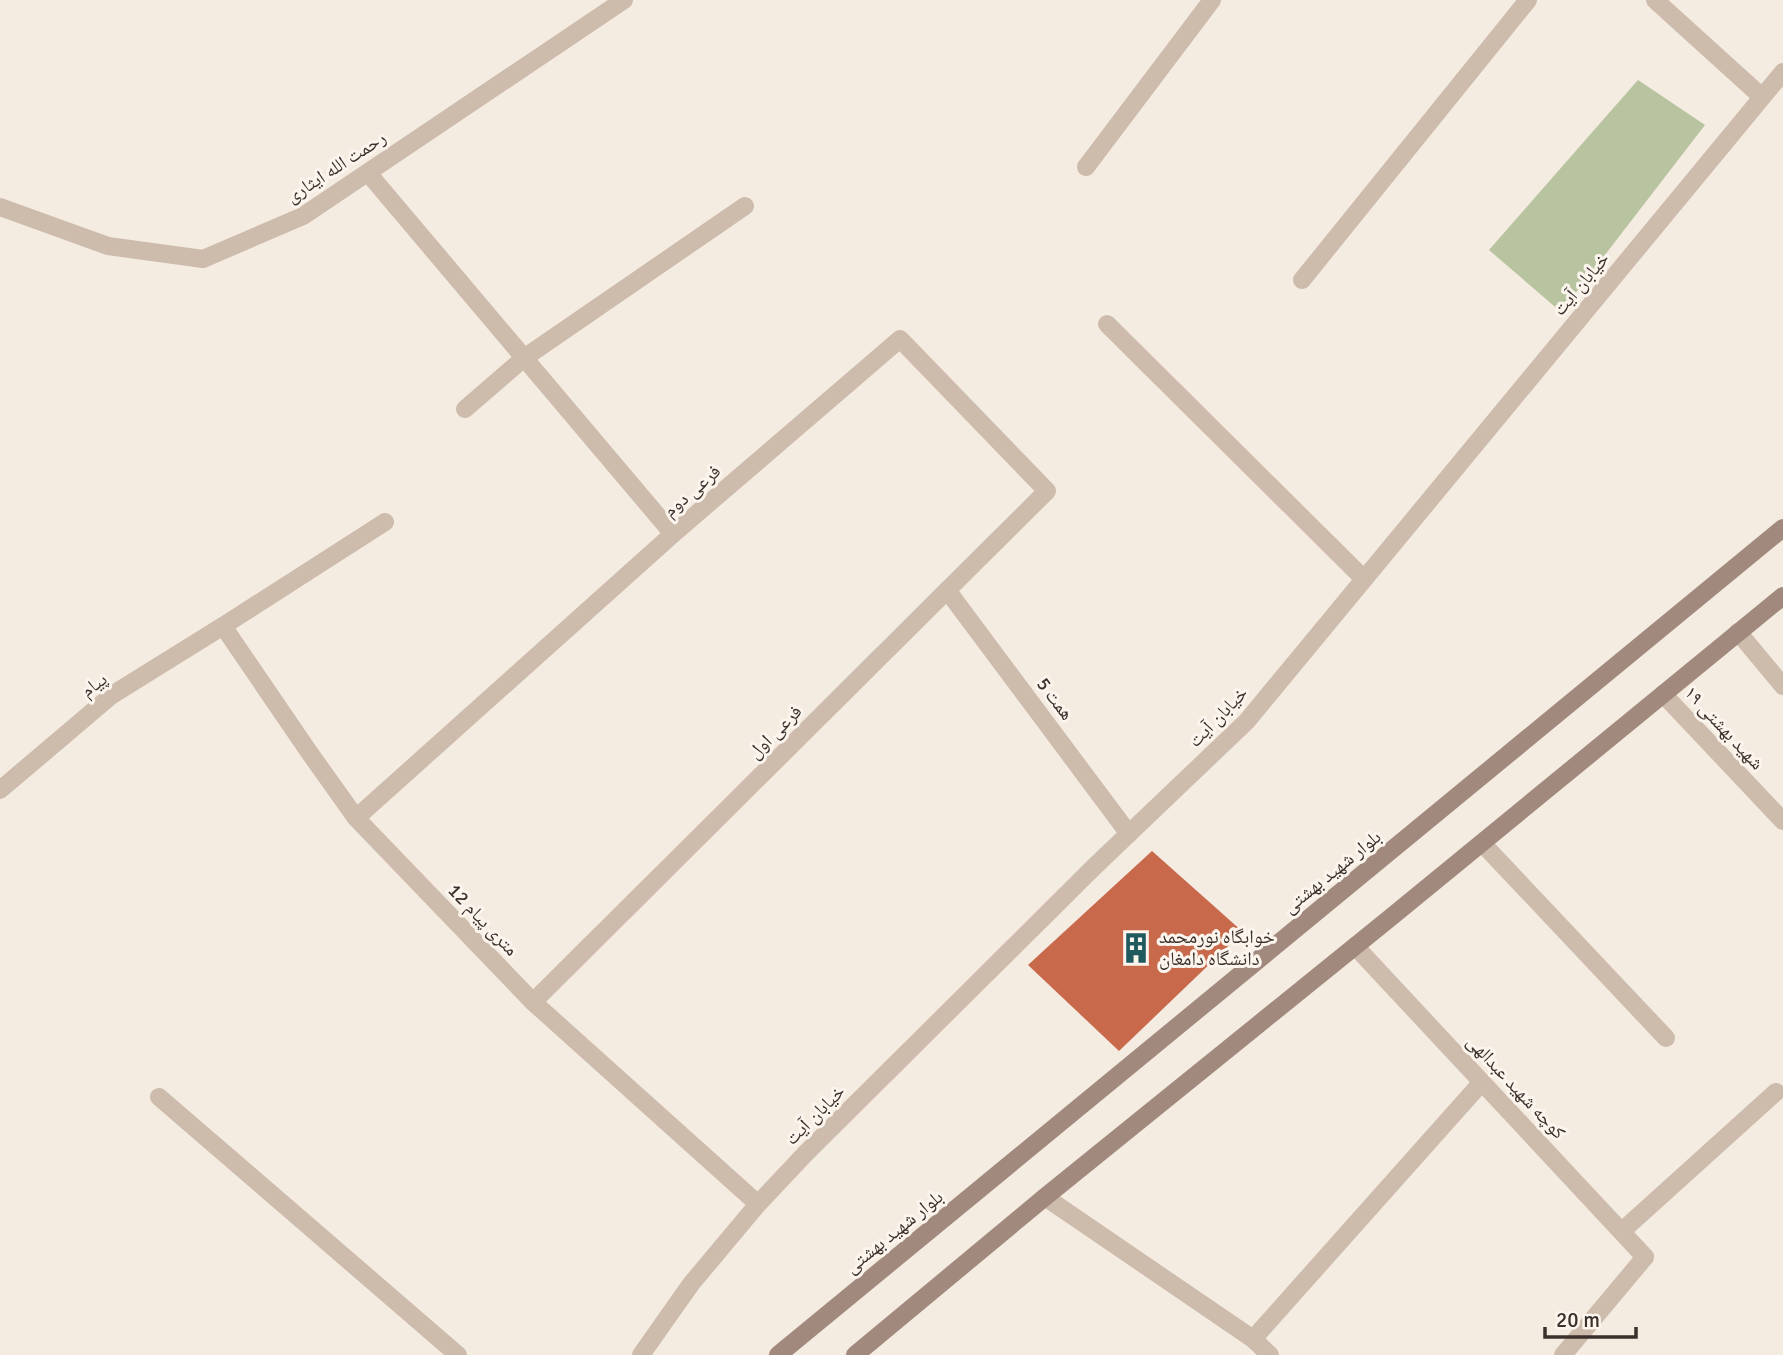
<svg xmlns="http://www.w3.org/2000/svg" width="1783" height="1355" font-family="Signika,'Noto Naskh Arabic',sans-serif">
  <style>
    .green { fill: #b8c4a0 }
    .building { fill: #c8694b }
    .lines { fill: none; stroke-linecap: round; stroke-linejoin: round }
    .lane { stroke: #cdbbac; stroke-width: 18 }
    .street { stroke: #cdbbac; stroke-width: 18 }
    .secondary { stroke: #a18a7d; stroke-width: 18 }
    .labels { text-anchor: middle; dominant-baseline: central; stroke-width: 6; stroke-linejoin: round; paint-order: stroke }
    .street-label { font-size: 19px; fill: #3b302b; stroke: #fbf5ee }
    .poi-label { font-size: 19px; fill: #3b302b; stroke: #fbf5ee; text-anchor: start }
  </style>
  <rect width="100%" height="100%" fill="#f4ebe1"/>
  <!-- green -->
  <path class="green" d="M1638,80L1705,125L1561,312L1489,250Z"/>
  <!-- building -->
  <path class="building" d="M1152,851L1243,932L1119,1051L1028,965Z"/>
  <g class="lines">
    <!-- lane -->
    <path class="lane" d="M1086,167L1212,0
      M1107,324L1364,579
      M465,409L524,358
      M223,626L385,522
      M1738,632L1783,686
      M1253,1339L1482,1082
      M1563,1355L1645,1257"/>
    <!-- street -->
    <path class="street" d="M1655,0L1762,97
      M368,173L673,534
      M0,207L108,246L203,259L303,216L624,0
      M1302,280L1528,0
      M524,358L745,206
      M947,590L1129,834
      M1663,694L1783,821
      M0,790L112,695L223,626L309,752L356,818L533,1002L758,1204
      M356,818L673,534L900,339L1047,491L533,1002
      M1482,843L1666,1038
      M1355,946L1645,1257
      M159,1097L458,1355
      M1045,1197L1253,1339L1270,1355
      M1622,1231L1776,1092
      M641,1355L691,1284L758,1204L806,1153L1095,866L1247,721L1783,72"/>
    <!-- secondary -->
    <path class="secondary" d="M778,1355L1783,528
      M855,1355L1045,1197L1390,918L1783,596"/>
  </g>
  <!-- icons -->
  <defs>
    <symbol id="building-bare" viewBox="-9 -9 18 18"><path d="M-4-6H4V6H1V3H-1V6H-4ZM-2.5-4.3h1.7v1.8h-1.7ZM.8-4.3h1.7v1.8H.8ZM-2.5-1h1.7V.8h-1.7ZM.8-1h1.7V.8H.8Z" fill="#1f5a5e" stroke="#fbf5ee" stroke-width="2.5" paint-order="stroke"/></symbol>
  </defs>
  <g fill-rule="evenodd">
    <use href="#building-bare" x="1114" y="926" width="44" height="44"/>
  </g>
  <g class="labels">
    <!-- street labels -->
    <g class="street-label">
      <text transform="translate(336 167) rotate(-33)">رحمت الله ایثاری</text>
      <text transform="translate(1581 284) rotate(-50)">خیابان آیت</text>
      <text transform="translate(692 491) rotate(-41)">فرعی دوم</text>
      <text transform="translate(94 685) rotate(-37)">پیام</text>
      <text transform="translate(1055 699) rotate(53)">5 همت</text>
      <text transform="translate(1218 717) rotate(-46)">خیابان آیت</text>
      <text transform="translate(1724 728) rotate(47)">شهید بهشتی ۱۹</text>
      <text transform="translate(775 732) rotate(-45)">فرعی اول</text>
      <text transform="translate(1332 872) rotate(-39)">بلوار شهید بهشتی</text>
      <text transform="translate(483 920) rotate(46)">12 متری پیام</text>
      <text transform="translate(1516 1087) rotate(47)">کوچه شهید عبدالهی</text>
      <text transform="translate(815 1115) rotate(-45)">خیابان آیت</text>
      <text transform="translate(894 1232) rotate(-39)">بلوار شهید بهشتی</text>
    </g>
    <!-- poi labels -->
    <g class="poi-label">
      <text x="1159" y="937">خوابگاه نورمحمد<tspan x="1159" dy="22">دانشگاه دامغان</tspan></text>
    </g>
  </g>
  <!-- scale -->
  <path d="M1545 1327v10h91v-10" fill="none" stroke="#3b302b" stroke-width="3.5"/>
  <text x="1556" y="1327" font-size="21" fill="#3b302b" stroke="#fbf5ee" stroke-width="5" paint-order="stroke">20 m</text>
</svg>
